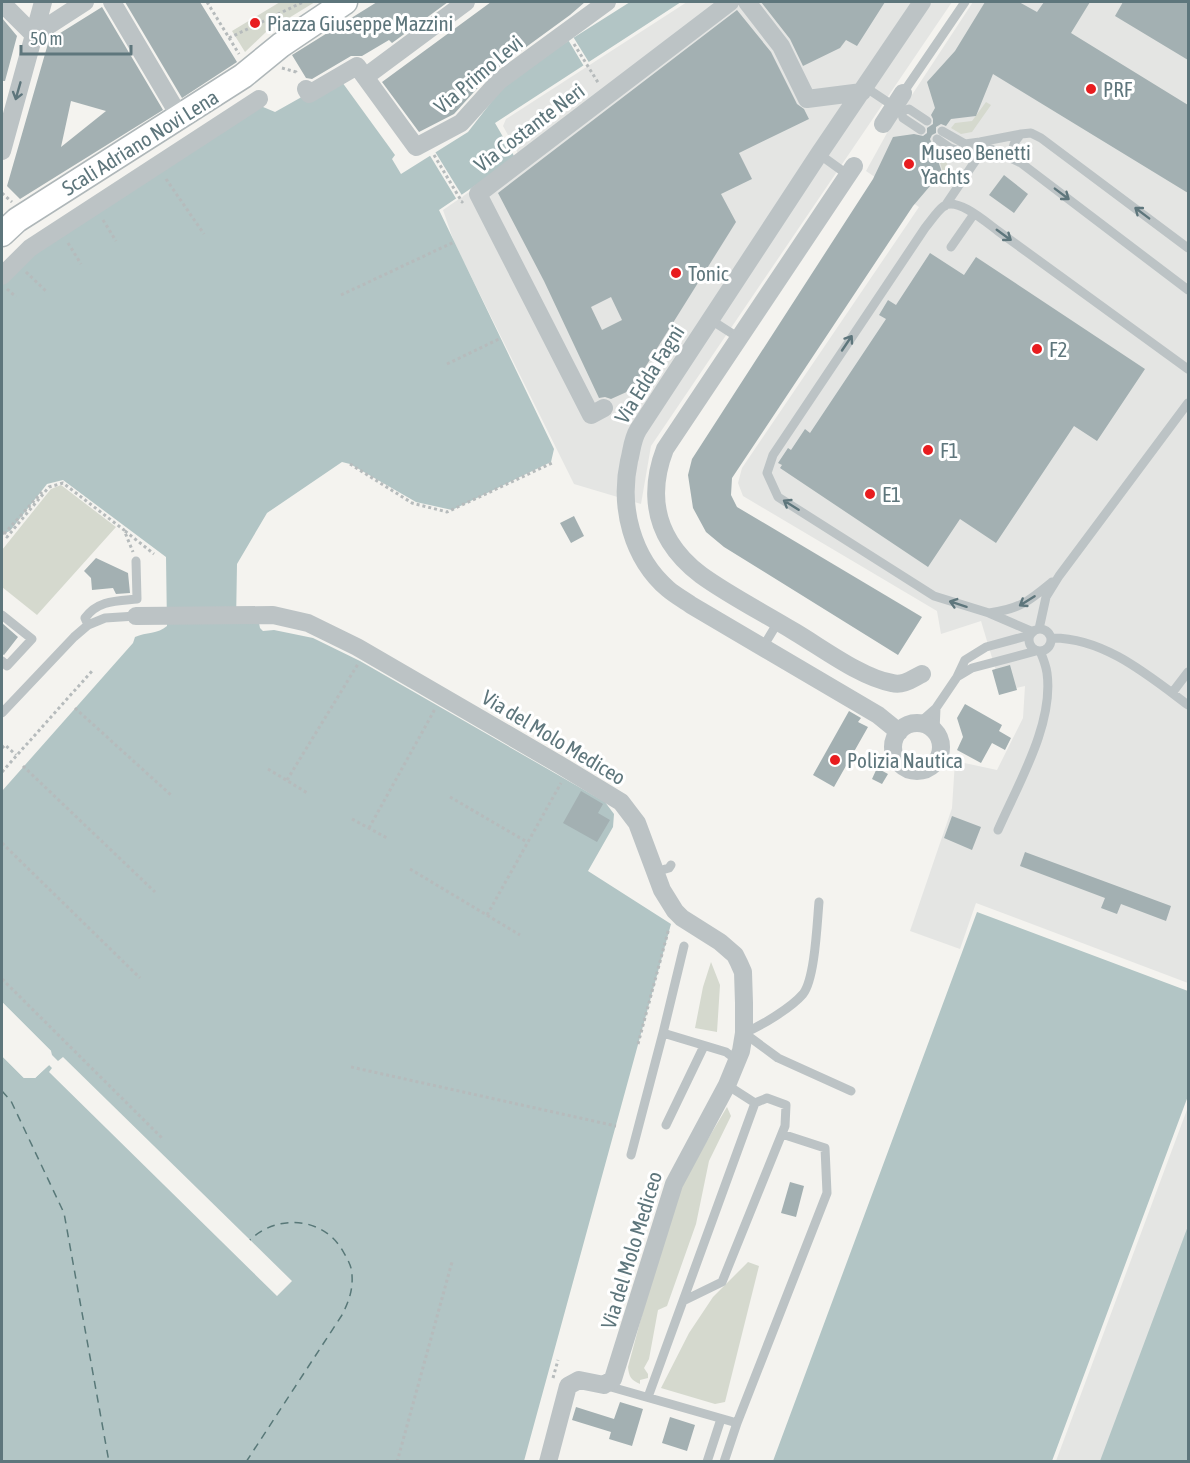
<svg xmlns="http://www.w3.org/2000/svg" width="1190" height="1463" font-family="'Asap Condensed',sans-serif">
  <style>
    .built { fill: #e4e5e3 }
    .green { fill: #d5d9ce }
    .water { fill: #b2c5c5 }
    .pier { fill: #f4f3ef }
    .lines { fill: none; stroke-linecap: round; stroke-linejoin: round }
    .ferry { stroke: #587878; stroke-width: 1.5; stroke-dasharray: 8 6; stroke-linecap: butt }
    .building { fill: #a3b0b2; fill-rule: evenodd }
    .secondary-casing { stroke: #afb7b9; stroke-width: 27 }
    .path { stroke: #b6bbbc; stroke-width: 3; stroke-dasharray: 3 3; stroke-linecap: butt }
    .lane { stroke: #bcc3c5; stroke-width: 9 }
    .street { stroke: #bcc3c5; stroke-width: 18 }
    .secondary { stroke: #fff; stroke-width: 24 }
    .oneway { stroke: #5e767c }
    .poi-dot { fill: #e81c1f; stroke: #fff; stroke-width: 2 }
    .labels { text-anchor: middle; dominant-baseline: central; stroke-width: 6; stroke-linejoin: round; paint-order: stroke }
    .poi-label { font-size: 21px; fill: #5e767c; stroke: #fff; text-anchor: start }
    .street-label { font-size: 21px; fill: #5e767c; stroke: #fff }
  </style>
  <rect width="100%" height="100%" fill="#f4f3ef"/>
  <!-- built -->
  <path class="built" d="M687,2H952L651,446L641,504L574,484L454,242L443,210L520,157L503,126L506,119Z
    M973,2H1188V983L976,903L960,949L910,931L952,808L955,761L997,770L1023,718L1025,686L1002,691L981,621L941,634L937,611L743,496L738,483L742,468L919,207L866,171L887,133Z
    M1188,1107V1461H1056Z"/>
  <!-- green -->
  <path class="green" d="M280,2H315L266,32L245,52L232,31Z
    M986,102L991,105L972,132L961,134L951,128L955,123L972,121Z
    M936,150C951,162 950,168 939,182L936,180L943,172Z
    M61,485L116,527L37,615L2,587V550L51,489Z
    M711,962L720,985L717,1032L695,1028L703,987Z
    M727,1107L731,1116L709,1161L696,1224L667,1306L658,1310L649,1359L644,1368L648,1374V1378L640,1380V1384C631,1380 629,1377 628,1367L643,1311L683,1181Z
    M748,1262L759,1266L725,1402L715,1404L661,1388L689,1333L713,1297Z"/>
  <!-- water -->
  <path class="water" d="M630,2H681L495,123L514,156L513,160L439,210L554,449L551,462L452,510L416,502L350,464L342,462L267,513L237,564L236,623H259L260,628L263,631L274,630L313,638L360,661L605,802L614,814L613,827L588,871L671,924L524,1461H2V1056L24,1078H35L49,1065L51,1051L2,1002V791L133,643L135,637C146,632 158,634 167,626L166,557L63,480L47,484L10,531L2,534V282L18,264L256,104L275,112L307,94L342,82L395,155L392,159L401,174L468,132L510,78Z
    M977,912L1188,991V1096L1052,1461H773Z
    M1188,1226V1461H1100Z"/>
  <!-- pier -->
  <path class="pier" d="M572,35L590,64L585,68L567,38Z
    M434,150L463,197L457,200L429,154Z
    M2,1002L51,1051L52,1055L58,1061L63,1057L292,1281L277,1296L49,1072L52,1068L49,1065L35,1078H24L2,1056V1053L25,1075H34L49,1059L48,1053L2,1007Z"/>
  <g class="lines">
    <!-- ferry -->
    <path class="ferry" d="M2,1091L11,1101L64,1213L109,1462
      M246,1462L342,1315C349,1301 353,1290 352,1275C352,1267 348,1260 344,1253C325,1217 278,1213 250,1240"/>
  </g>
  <!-- building -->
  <path class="building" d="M125,2H200L237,62L182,98Z
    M377,2H448L392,43L389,40L362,56H351L312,79L306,78L292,55Z
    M491,2H585L570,15L492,72L454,114L419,132L382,82Z
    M761,2H885L857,46L846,40L840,48L803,66L790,39Z
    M985,2H1019L1037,12L1044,2H1090L1071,33L1188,105V193L993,74L976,116L951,119L946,126L941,124L936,127V133L932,135L930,139L942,172L913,206L732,478L731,495L737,507L922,617L898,655L724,547L706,532L693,508L688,475L692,459L873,179L893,137L914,134L923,136L927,133V128L933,124V119L931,115L935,108L927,82L955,51Z
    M1123,2H1188V60L1115,16Z
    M102,7L163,110L20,199L7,186L49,40ZM71,101L106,111L61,147Z
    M737,10L771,52L797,104L804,109L809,119L739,153L752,179L721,194L736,222L631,390L611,399L605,397L599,398L544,281L498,193ZM611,297L622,320L602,330L591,307Z
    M2,18L17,36L5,81H2Z
    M1004,175L1028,194L1014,213L989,195Z
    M930,253L964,275L976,257L1145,369L1097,441L1074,426L996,543L960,519L928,567L780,468L782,465L778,463L788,448L791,450L805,429L810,433L886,319L879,315L888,300L896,305Z
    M574,516L584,536L571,543L560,523Z
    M96,558L128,573L130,593L116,594L113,588L92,590L91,578L84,571Z
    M2,623L18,637L4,655L2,654Z
    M1010,665L1017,690L999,695L992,670Z
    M965,704L1002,725L999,731L1011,738L1005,750L992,743L981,763L957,750L963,737L957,718Z
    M849,711L861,718L858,722L868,727L834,787L813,775Z
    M877,768L888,774L882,784L872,779Z
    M581,791L603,804L598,813L610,820L597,842L563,823Z
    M952,816L981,827L972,850L944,838Z
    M1025,852L1171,906L1166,921L1121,904L1117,914L1101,908L1105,898L1020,866Z
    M790,1182L804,1186L796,1217L781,1213Z
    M620,1402L643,1409L632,1446L609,1439L611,1432L572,1420L576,1407L614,1419Z
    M670,1417L695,1425L687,1451L662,1443Z"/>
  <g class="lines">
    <defs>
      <path id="secondary" d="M2,234L17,220L243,76L281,45L345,2"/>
    </defs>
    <!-- secondary casing -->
    <use href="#secondary" class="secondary-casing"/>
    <!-- path -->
    <path class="path" d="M207,2L239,54
      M229,38L303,2
      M574,44L599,84
      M282,68L296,72L297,75
      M434,155L462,202L463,201
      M166,179L204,234
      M2,193L12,202
      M103,220L116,241
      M68,243L81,264
      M26,272L47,292
      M7,289L16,297
      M341,295L454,242
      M671,335L680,341
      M447,364L501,338
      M350,464L412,503L447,512L552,463
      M125,531L154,554
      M2,532L7,537L49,487L63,483L124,530L133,552
      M4,534L42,492
      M75,708L172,796
      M2,748L5,745L16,755
      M23,766L155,892
      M268,769L309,794
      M2,772L92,671
      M287,780L358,664
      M450,797L527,842
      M352,819L387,838
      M369,828L435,709
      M2,843L140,978
      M410,869L520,935
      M487,915L561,783
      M2,979L163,1139
      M638,1044L669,928
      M351,1067L616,1126
      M553,1378L558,1360
      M397,1462L452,1262"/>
    <!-- lane -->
    <path class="lane" d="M865,87L901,111L903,118L921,130
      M903,93L965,2
      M901,111L909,109L927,121
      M942,131L965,144L980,142L1021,134
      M937,139L950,148L962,152H975L991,149L1021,163L1188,290
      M819,154L848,175
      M1019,161C1010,150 1012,144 1021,134L1031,133L1041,138L1188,248
      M945,206L982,151
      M951,247L974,214
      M711,320L739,338
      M989,613C1020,609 1029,601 1052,582
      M2,615L32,639L7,666L2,661
      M88,625L85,618C98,600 117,601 137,599L136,561
      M1039,629L1046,597L1059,576L1188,403
      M1029 640a11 11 0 1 1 22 0a11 11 0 1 1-22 0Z
      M1033,632L989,613L934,596L778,497L767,473L773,455L925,228C931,221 937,211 944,206C958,197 987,223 998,231L1188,369
      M1051,638C1103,637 1148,675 1188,705
      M763,647L778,622
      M957,677L972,668L1036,651
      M1172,693L1188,672
      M2,713L74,637L88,625L105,618L136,616
      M919,723L936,708L957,677L965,660L986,647L1030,635
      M935,731L936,708
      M998,830C1018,784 1054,724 1047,673C1046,666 1043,658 1040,651
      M655,872L669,868L671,865
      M819,902C817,923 815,979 803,994C791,1008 761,1026 744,1033L778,1058L851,1091
      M684,946L663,1033L726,1052L738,1061
      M666,1125L704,1046
      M631,1155L663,1033
      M683,1301L722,1282L785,1126L786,1105L767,1098L755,1103
      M604,1385L737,1423
      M648,1397L755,1103L727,1085
      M707,1462L721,1419
      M724,1462L737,1423L827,1193L825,1148L782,1134"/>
    <!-- street -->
    <path class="street" d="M112,2L180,117
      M747,2L781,46L807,99L862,92
      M2,3L34,35
      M34,35L85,2
      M365,77L466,2
      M306,89L309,94L357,66L416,147L461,123L499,81L607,2
      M883,124L903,93
      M2,151L43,2
      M854,166L665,449C653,480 652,513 670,542C678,555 689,566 701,575C730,596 764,613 795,632C822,648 862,678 892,683C903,686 912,679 922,674
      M2,276L30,248L259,99
      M604,408L591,415L478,194L730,2
      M136,616L273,615L308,623L357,647L560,765L621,802L637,823L662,890L675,911L682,918L720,942L735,955L739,963L743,972L744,1003V1033L741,1051L727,1085L674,1184L613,1379L604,1385L579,1380L568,1386L548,1462
      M893 747a24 24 0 1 1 48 0a24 24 0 1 1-48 0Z
      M899,732L878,715L691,605C684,600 675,595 668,589C632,558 619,507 629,461C632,450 632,440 638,430L819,154L922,2"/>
    <!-- secondary -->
    <use href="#secondary" class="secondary"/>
  </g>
  <!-- one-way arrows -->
  <defs><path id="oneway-shaft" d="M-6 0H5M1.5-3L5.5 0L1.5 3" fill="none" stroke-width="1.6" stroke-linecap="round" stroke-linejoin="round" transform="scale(1.5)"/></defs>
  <g class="oneway">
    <use href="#oneway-shaft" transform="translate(18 91) rotate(106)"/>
    <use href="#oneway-shaft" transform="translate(1062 194) rotate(37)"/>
    <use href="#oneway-shaft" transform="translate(1142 213) rotate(-143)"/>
    <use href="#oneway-shaft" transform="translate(1004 235) rotate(36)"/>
    <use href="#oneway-shaft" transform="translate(847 343) rotate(-56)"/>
    <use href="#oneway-shaft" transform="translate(791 505) rotate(-148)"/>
    <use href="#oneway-shaft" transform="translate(1027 601) rotate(148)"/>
    <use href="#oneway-shaft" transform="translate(958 604) rotate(-162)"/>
  </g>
  <!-- markers -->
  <g class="poi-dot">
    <circle cx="255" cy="23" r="6"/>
    <circle cx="1091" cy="89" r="6"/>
    <circle cx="909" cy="164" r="6"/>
    <circle cx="676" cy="273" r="6"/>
    <circle cx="1037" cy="349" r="6"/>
    <circle cx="928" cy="450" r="6"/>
    <circle cx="870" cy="494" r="6"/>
    <circle cx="835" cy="760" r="6"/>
  </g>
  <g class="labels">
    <!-- poi labels -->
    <g class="poi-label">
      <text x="267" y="23">Piazza Giuseppe Mazzini</text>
      <text x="1103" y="89">PRF</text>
      <text x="921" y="152">Museo Benetti<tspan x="921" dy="24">Yachts</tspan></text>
      <text x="688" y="273">Tonic</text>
      <text x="1049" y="349">F2</text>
      <text x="940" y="450">F1</text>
      <text x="882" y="494">E1</text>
      <text x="847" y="760">Polizia Nautica</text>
    </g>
    <!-- street labels -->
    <g class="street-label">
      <text transform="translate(478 74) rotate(-40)">Via Primo Levi</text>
      <text transform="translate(529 127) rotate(-37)">Via Costante Neri</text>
      <text transform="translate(140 142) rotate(-32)">Scali Adriano Novi Lena</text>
      <text transform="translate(649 374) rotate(-58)">Via Edda Fagni</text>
      <text transform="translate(554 737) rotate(31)">Via del Molo Mediceo</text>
      <text transform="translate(631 1250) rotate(-73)">Via del Molo Mediceo</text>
    </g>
  </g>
  <!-- border -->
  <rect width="1190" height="1463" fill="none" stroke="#5e767c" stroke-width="6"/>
  <!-- scale -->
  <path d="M21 45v9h110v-9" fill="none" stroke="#5e767c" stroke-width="3"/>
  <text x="30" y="45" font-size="18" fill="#5e767c" stroke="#ffffff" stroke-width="4.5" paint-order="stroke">50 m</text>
</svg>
